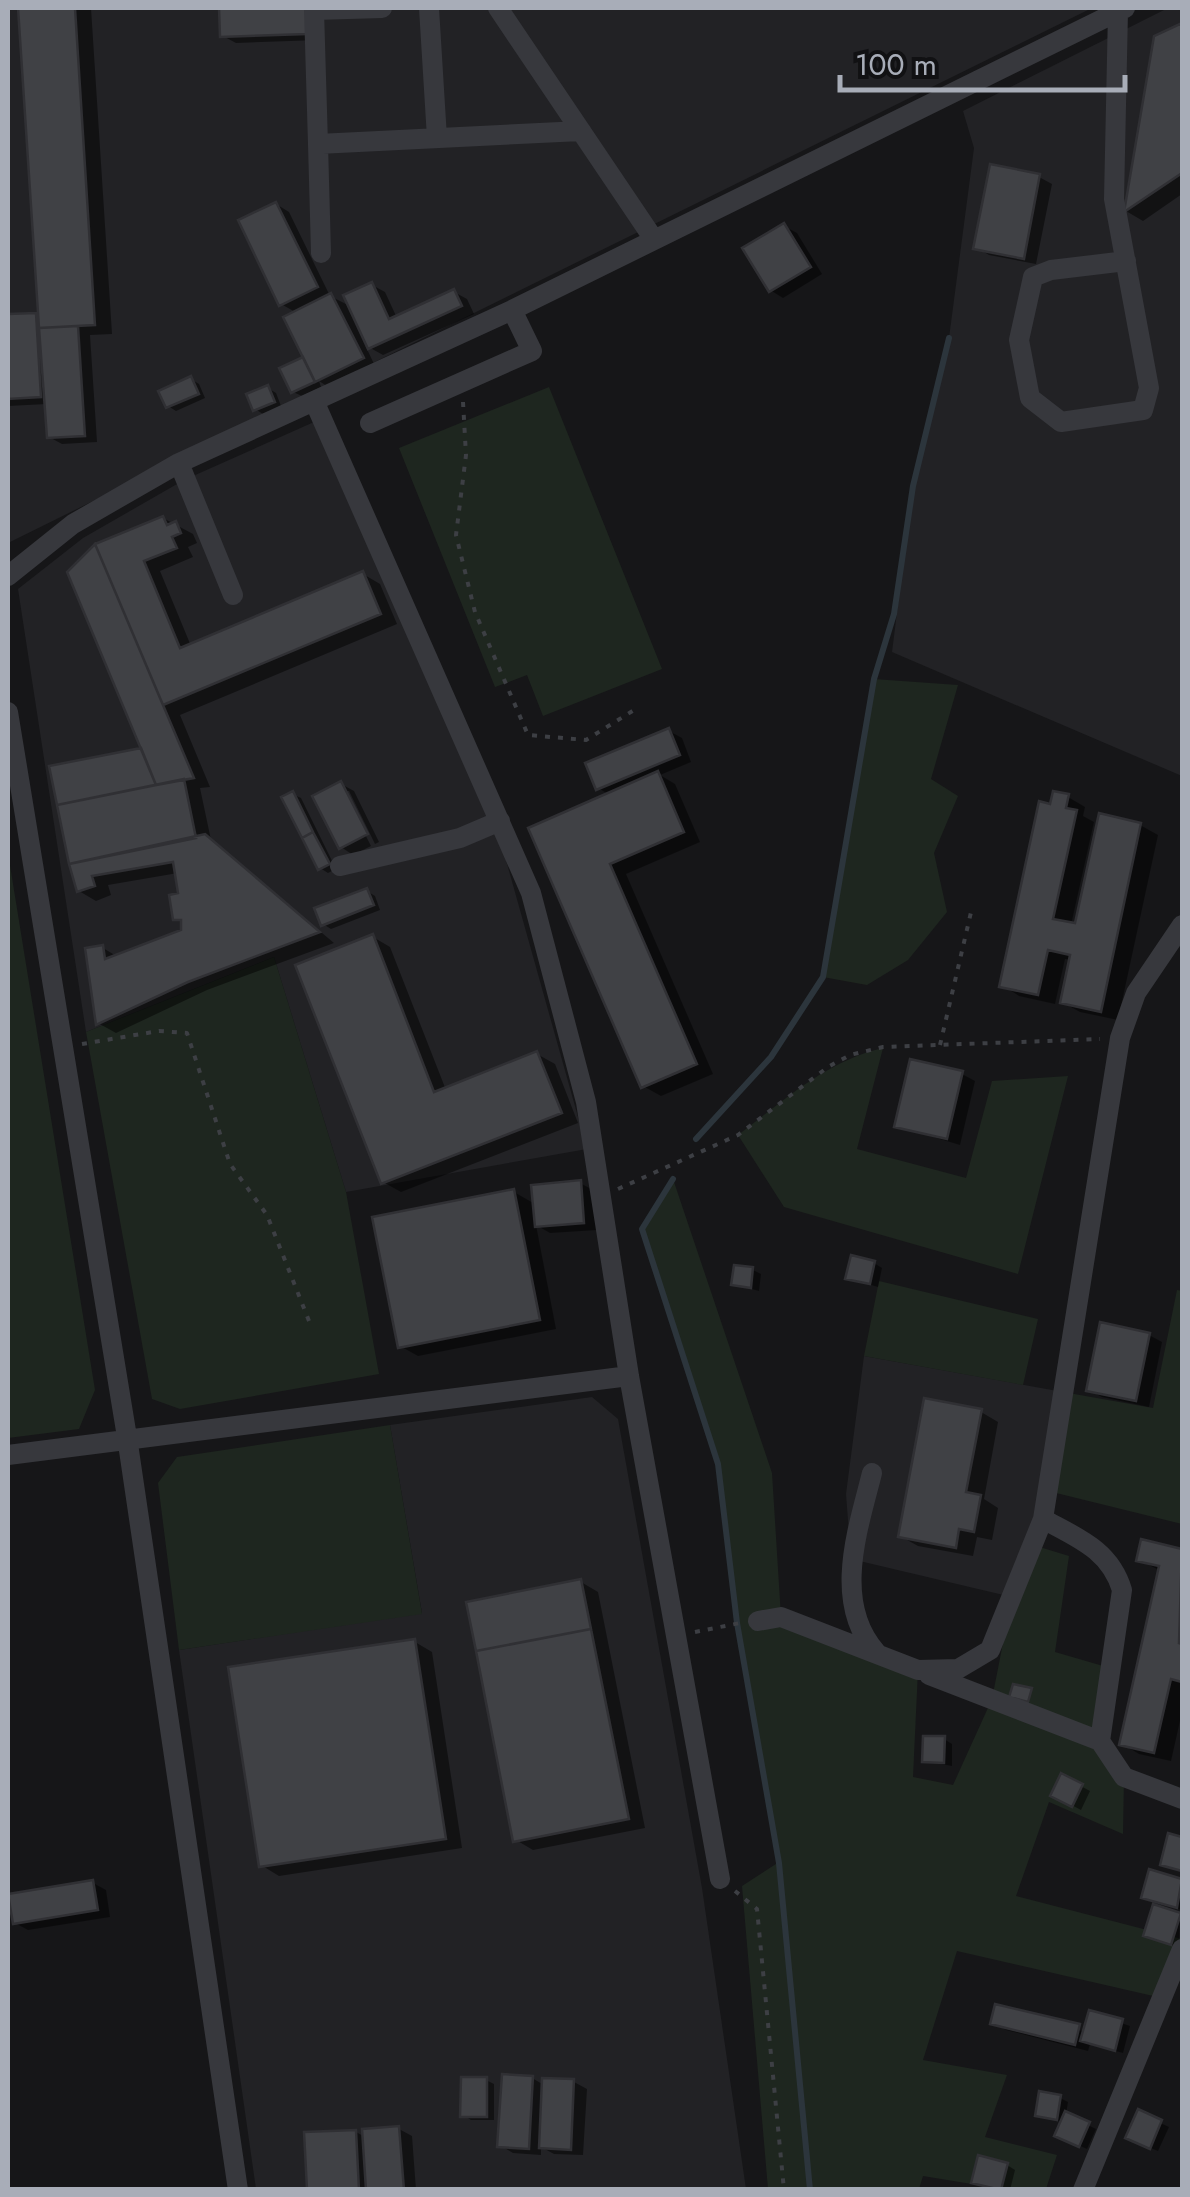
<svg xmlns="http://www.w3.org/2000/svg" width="1190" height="2197" font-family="Jost,sans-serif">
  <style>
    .built { fill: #222225 }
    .green { fill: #1e261f }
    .shadow { fill: #0007 }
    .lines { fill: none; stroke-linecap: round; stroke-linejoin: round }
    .stream { stroke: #2c353c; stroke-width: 6 }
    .building { fill: #404145; stroke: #303034; stroke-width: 2.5 }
    .path { stroke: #3d3f44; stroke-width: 4; stroke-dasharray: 5 8; stroke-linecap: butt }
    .minor { stroke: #37383d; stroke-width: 20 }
  </style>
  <rect width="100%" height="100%" fill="#161618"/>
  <!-- built -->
  <path class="built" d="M8,8H1092L10,542Z
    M1168,8H1182V776L892,652L913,486L949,338L974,148L963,111Z
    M314,422L504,853L587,1149L346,1192L274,957L86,1032L18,589L83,538L184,480Z
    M864,1356L1063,1392L1043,1519L1012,1597L851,1559L846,1494Z
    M592,1397L618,1419L702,1888L746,2189H256L179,1650L422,1613L390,1425Z"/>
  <!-- green -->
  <path class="green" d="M549,387L662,669L543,716L527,675L495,687L399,448Z
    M874,679L958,685L931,779L958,796L934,853L947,912L908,960L867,985L823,977Z
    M8,853L95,1390L79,1429L8,1438Z
    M274,957L346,1192L379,1374L180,1409L152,1399L86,1032Z
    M883,1048L857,1149L966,1178L992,1081L1068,1076L1018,1274L784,1207L738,1135C785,1100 826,1061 883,1048Z
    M673,1179L772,1473L781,1617L918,1670L913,1777L953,1785L992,1699L1012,1597L1033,1545L1069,1556L1055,1652L1110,1668L1100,1740L1124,1777L1123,1834L1049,1802L1016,1896L1182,1939L1162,1998L957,1951L923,2060L1007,2075L985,2137L1057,2155L1046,2189H1002L923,2176L919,2189H768L742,1886L779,1862L737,1623L718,1464L642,1229Z
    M879,1281L1038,1319L1023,1385L864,1356Z
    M1177,1290L1182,1291V1524L1048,1491L1063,1392L1153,1408Z
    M390,1425L422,1614L179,1650L158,1483L177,1457Z"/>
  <!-- shadow -->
  <path class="shadow" d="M21,8H91L112,334L90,335L97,442L62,444L49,437L47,404L8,406V317L41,318Z
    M222,8H318L319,40L236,43L223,36Z
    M1182,25V194L1143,221L1126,211L1157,37Z
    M1039,177L1052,184L1036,264L989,255L976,247Z
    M276,204L289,212L330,296L352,307L372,285L385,292L397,318L454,292L467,299L474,314L383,355L365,345L375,366L330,388L319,381L321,387L302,396L293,392L306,358L297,313L281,304Z
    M784,226L797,233L822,274L783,298L770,290Z
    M191,379L199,384L205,398L176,411L168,406Z
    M268,388L276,393L281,406L263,414L255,409Z
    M163,518L193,534L197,543L188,547L193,557L160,571L191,646L363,574L380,584L397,624L180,715L210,787L200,788L211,840L334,943L207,990L116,1033L98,1023L103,948L118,957L184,931L183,923L175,918L181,894L178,873L108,885L111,895L96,901L79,891L144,750L70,573Z
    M669,731L682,738L691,762L660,775L675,784L700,842L626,874L713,1074L661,1096L643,1086L531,829L610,795L598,788Z
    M341,784L354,791L379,842L375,844L349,791H343L371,846L353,855L341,847Z
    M292,794L301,798L336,869L328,873L320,868Z
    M1068,797L1085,807L1083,816L1094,822L1071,925L1077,926L1140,825L1158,835L1118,1020L1080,1012L1062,1002L1072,960L1065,959L1055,1004L1019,996L1002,985L1052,807Z
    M367,891L375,896L380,910L331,929L323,924Z
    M373,937L390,947L446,1090L537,1054L555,1064L578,1123L401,1192L383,1182Z
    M962,1074L975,1081L960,1145L897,1126Z
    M580,1183L593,1190L597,1230L550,1233L536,1225L556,1329L418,1356L400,1346L514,1192L535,1204Z
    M874,1263L882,1268L878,1287L848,1278Z
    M753,1270L761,1274L759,1291L734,1284Z
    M1149,1335L1162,1342L1149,1407L1102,1397L1089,1390Z
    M981,1412L998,1422L984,1499L998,1508L992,1540L977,1537L973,1556L918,1546L900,1536Z
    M1143,1542L1182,1552V1712L1171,1761L1139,1754L1121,1743L1161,1571L1139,1560Z
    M581,1582L598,1592L645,1828L533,1850L516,1840Z
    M415,1642L432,1652L462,1848L279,1876L261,1865Z
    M944,1739L952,1744V1766L925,1761Z
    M1062,1776L1090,1791L1081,1810L1053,1795Z
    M1151,1872L1182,1881V1910L1152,1901Z
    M93,1883L106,1890L110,1917L28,1930L15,1923Z
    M1180,1916L1179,1948L1146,1935Z
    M1091,2013L1130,2026L1123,2053L1090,2044L1088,2051L1006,2030L993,2023L1086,2031Z
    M532,2078L544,2085L574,2082L587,2089L583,2155L554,2154L541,2147V2155L513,2153L500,2145Z
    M486,2080L494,2084V2120H471L463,2115Z
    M1060,2098L1068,2102L1066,2114L1096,2129L1087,2149L1065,2139L1062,2122L1038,2115Z
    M1139,2113L1169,2127L1158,2151L1136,2142Z
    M399,2129L412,2136L416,2190H310L356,2132L365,2137Z
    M1007,2165L1015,2170L1010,2190H993L974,2182Z"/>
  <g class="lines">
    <!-- stream -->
    <path class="stream" d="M696,1139L771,1057L823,977L874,679L894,614L913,486L949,338
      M673,1179L642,1229L718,1464L737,1623L779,1863L810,2190"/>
  </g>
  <!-- building -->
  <path class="building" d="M18,8H75L95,325L39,328Z
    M219,8H306L307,34L220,37Z
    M1182,23V173L1124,212L1154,36Z
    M990,164L1040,174L1024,259L973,249Z
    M276,202L318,287L279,306L238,220Z
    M784,223L811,267L769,292L742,248Z
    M372,282L389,319L454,289L462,306L368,349L343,295Z
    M331,293L364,358L315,382L283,317Z
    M36,313L41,397L8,399V314Z
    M78,326L85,436L47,438L39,328Z
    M303,357L315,382L291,393L279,368Z
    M191,376L199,394L166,408L158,391Z
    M268,385L275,402L253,411L246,394Z
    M163,516L167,525L176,521L181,533L172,537L177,548L144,561L180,648L363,571L381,614L163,705L95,544Z
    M95,544L163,705L194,778L156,785L67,572Z
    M669,728L680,755L596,790L585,763Z
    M141,748L156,785L57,805L49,766Z
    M658,771L684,832L610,864L697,1064L641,1088L528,828Z
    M184,779L196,838L69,864L57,805Z
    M341,781L368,834L339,849L312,796Z
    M293,791L313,832L302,838L281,797Z
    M1053,791L1069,794L1066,808L1077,810L1053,919L1075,923L1099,813L1141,823L1101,1012L1060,1003L1070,955L1048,950L1038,995L999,987L1039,801L1050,804Z
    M313,832L330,864L318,870L302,838Z
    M205,834L320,932L188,982L96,1025L85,948L103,945L105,959L181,930V920H173L169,895L178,893L173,862L92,876L95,886L77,892L69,864Z
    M367,888L374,905L321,926L314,908Z
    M373,934L434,1092L537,1051L562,1113L381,1184L295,965Z
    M910,1059L963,1071L947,1139L894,1127Z
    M581,1180L584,1223L535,1227L531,1185Z
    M514,1189L540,1320L398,1348L372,1217Z
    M851,1255L875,1261L870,1284L845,1279Z
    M734,1265L753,1267L751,1288L731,1285Z
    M1100,1322L1150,1333L1136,1401L1086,1391Z
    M924,1398L982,1409L966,1492L981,1495L974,1532L959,1529L956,1548L898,1537Z
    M1141,1539L1182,1549L1179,1643L1182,1644V1682L1171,1679L1154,1753L1119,1745L1159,1566L1136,1561Z
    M581,1579L591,1629L476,1651L466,1602Z
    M591,1629L629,1819L513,1842L476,1651Z
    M415,1639L446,1839L259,1867L228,1667Z
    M1013,1684L1032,1688L1028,1702L1009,1697Z
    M923,1736H945L944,1763L922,1762Z
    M1061,1773L1083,1784L1072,1807L1050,1796Z
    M1168,1833L1182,1837V1871L1160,1865Z
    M1149,1869L1182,1879L1177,1908L1141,1898Z
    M93,1880L98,1910L13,1924L8,1894Z
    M1153,1904L1181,1913L1171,1945L1143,1936Z
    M995,2004L1080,2024L1075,2045L990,2024Z
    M1089,2010L1123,2019L1115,2051L1080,2041Z
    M502,2074L533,2076L529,2149L497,2147Z
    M461,2077H487V2117H460Z
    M542,2078L574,2079L571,2150L539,2148Z
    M1039,2091L1061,2095L1057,2120L1035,2116Z
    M1138,2109L1162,2120L1150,2149L1125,2138Z
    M1065,2111L1090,2122L1079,2147L1054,2136Z
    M399,2126L404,2190H366L362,2129Z
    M356,2130L359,2190H307L304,2132Z
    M978,2155L1008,2163L1001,2190L971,2183Z"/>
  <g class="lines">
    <!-- path -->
    <path class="path" d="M463,402L466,455L456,535L475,612L528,735L586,740L634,710
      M82,1044L159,1031L187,1033L230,1164L267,1215L311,1326
      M940,1045L972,908
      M618,1189L738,1135L828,1067L850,1055L883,1047L1100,1039
      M695,1632L740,1623
      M735,1891L757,1909L784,2190"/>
    <!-- minor -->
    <path class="minor" d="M429,8L437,138
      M498,8L653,238
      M1118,11L1114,199L1149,388L1143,410L1061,422L1030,398L1019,340L1033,277L1051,270L1126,261
      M318,144L314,10L382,8
      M321,253L318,144L581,131
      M315,403L531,893L586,1102L629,1376L720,1879
      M370,423L532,351L512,310
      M179,463L233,595
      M8,576L73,524L179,463L512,310L1125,8
      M8,712L127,1437L238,2190
      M340,866L460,838L500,821
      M8,1455L629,1376
      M872,1473C858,1529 832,1602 876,1652
      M1043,1519C1078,1538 1110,1550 1122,1590L1100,1741
      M758,1621L781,1617L918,1670L958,1669L990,1650L1043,1519L1120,1038L1136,993L1182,925
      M929,1675L1100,1741L1124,1777L1182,1799
      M1083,2190L1182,1949"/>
  </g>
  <!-- border -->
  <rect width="1190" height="2197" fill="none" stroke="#a8adb8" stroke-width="20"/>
  <!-- scale -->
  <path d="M840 75v15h285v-15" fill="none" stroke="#a8adb8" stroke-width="5"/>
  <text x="855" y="75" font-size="30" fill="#a8adb8" stroke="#111113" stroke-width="8" paint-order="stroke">100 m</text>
</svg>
